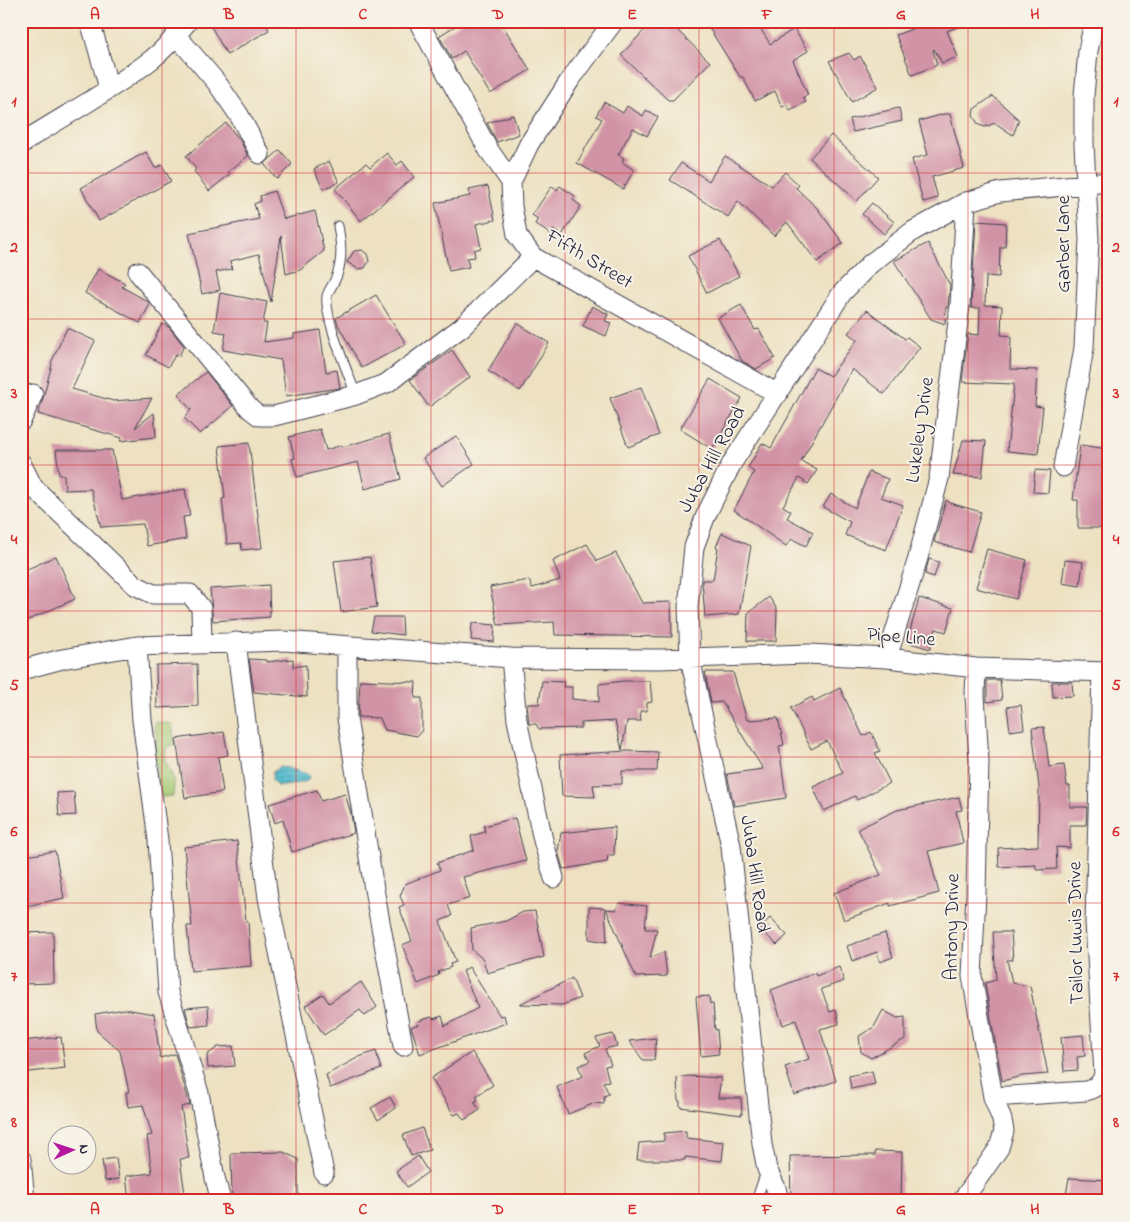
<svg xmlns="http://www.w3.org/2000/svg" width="1130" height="1222" font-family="'Indie Flower',sans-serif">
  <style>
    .green { fill: #a4c872; stroke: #637556 }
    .water { fill: url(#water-rules); stroke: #3a6e84 }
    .building { fill: #d193a6 }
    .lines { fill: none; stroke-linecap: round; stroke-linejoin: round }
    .service-casing { stroke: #403f4f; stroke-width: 11 }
    .minor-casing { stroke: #403f4f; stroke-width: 21 }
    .service { stroke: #fff; stroke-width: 9 }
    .minor { stroke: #fff; stroke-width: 19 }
    .grid { fill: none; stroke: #d62828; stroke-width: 1; stroke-opacity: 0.55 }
    .labels { text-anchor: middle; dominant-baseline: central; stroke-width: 4; stroke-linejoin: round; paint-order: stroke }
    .street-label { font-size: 20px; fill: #22223b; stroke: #f7f3e8 }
    .neatline { fill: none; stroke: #d62828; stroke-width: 2 }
    .grid-label { font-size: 16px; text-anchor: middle; font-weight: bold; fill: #d62828 }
  </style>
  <defs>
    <pattern id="water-rules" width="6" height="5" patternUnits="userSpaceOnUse" patternTransform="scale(1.25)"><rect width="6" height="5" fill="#51bbce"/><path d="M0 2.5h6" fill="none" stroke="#4398a8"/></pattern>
  </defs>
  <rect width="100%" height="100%" fill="#f7f3e8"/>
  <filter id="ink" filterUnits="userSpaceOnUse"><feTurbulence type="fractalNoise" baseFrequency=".02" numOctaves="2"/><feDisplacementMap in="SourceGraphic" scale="10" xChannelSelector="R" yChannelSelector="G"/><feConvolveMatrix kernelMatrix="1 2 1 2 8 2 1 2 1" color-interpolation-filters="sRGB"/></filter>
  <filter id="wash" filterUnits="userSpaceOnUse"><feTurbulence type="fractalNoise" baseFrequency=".0096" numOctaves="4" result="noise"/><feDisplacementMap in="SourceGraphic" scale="20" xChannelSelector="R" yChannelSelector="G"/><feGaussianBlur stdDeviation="1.12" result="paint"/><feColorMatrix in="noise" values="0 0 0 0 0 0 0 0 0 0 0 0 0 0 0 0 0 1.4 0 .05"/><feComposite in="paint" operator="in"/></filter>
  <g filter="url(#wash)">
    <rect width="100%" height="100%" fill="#ede1c1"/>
    <!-- green -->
    <path class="green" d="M156,722L172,724L175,744L166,748L165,760L173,777L174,788L173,796L163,797L157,796L154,777L158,769C150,758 152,750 157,738L154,727Z"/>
    <!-- water -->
    <path class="water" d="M279,767L288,768L307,774L309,777L307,781C297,783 286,787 277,786L272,780L273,772Z"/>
    <g id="blocks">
      <!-- building -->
      <path class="building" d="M208,21H264L269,30L227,55Z
        M463,21H500L530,70L490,94L464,51L452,59L439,36Z
        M653,21H674L681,28L678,31L710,62L673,100H668L621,55Z
        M719,21H756L770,44L794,29L808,51L793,60L808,95L803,97L806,102L790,110L787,105L782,107L775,91L755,101L743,77H740L709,28Z
        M933,21L970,22L947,31L958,57L942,63L934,49L933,50L937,65L912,75L896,35Z
        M849,53L854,60L860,56L878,87L852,102L829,61Z
        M993,96L1019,120L1013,135L995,123L985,127L979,125L973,116L974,109Z
        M604,102L623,113L627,106L643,116L646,110L658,117L647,136L633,128L618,155L624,158L622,162L634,170L623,189L577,163L602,119L596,116Z
        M899,108L902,121L853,132L850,119Z
        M944,114H950L964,168L932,177L938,198L923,202L912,159L928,155L919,121Z
        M513,115L519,134L497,142L487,123Z
        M226,123L240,140L248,156L228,172L230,174L209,191L194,171L196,169L186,156Z
        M831,135L878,177L857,201L810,158Z
        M280,150L292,164L277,179L264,164Z
        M146,152L155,168L162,165L171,181L99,221L81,188Z
        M387,153L397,165L402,161L414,177L361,221L335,189L366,163L370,167Z
        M725,156L772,186L785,172L799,185L796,188L817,208L843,243L817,262L787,222L774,236L738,201L728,217L670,180L681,163L709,181Z
        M329,161L339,182L323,189L314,169Z
        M488,186L495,220L476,224L481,248L474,250L475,257L467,258L469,267L449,271L435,203L470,196L469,190Z
        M552,186L557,190L560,186L575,196L573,200L581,206L562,235L553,230L550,234L535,224L538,219L532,215Z
        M274,191L284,219L315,211L324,251L300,270L286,274L281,236L271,302L259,254L230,261L232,269L216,272L220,290L202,294L189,233L259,219L254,204L261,201L260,196Z
        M872,203L894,222L884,234L862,214Z
        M976,221L1006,223L1005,247H1000L999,277L986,276L985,305L1002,306L1001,335L1011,336L1010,369L1037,370L1035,406L1043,407L1038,454L1007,451L1014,384L962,382L968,334L979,335L980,308H971Z
        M720,240L739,276L707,293L688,256Z
        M928,243L950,285L948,307H946L945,324L931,319L894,261Z
        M362,250L367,254L369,261L365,268L358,269L347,262L354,251Z
        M98,269L125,283L122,287L147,301L150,304L140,323L85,293Z
        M220,293L267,302L263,323H267L264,342L294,338V334L320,330L326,372L337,370L340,388L286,396L281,360L223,350L226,333L214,331Z
        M376,295L406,344L362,368L338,325L336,318Z
        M741,305L755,330L759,329L775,358L756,369L742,361L718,318Z
        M592,306L608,314L605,321L611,323L606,336L583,326Z
        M867,310L905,339L907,337L920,347L884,394L852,369L801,461L817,470L808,484L799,478L783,506L791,511L787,518L813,532L806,546L792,539L786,546L734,510L754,472L748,468L762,443L771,448L815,368L830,376L857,340L848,333Z
        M517,323L549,343L520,391L488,371Z
        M162,324L169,327L184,346L179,356L176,354L168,367L146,355Z
        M67,328L95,341L72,389L113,401L152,398L135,428L154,413L156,437L120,441L122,438L38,414L43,398L52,364L51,363Z
        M452,350L470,377L429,407L410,380Z
        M206,372L233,406L200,434L184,418L191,410L178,394Z
        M710,379L742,398L712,449L680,429Z
        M641,387L659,435L628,447L610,398Z
        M320,429L326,450L342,445V447L389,434L401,479L365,489L358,462L297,477L292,459L295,458L289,437Z
        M456,436L474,464L442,486L423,458Z
        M963,440L986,441L982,477L953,475Z
        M249,443L262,548L242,550L241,543L227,544L222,499L225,498L219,446Z
        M1080,445L1108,449L1106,468H1109V505L1107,521L1104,520V528H1078V500H1073Z
        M56,450H112L122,500L185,489L190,516L183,517L186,539L147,546L143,524L101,527L91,489L65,490L64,475H59Z
        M1035,470L1050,471L1048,493L1033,492Z
        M869,472L888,479L881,497L903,505L886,550L845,535L850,522L823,507L831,494L855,508Z
        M946,500L950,503L981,512L969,552L934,542Z
        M722,533L751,546L739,614L705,617L702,580H713L718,548L716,547Z
        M587,544L597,561L616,553L642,603L671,602L672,637L555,635L554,622L498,625L490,587L529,580L532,588L560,580L553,561Z
        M987,549L1027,560L1016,599L976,588Z
        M56,556L75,599L21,623V572Z
        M370,557L377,607L341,612L334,561Z
        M929,559L939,562L934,577L925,574Z
        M1065,560L1083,562L1080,586L1062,583Z
        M269,585L270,617L213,621L210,589Z
        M769,597L777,609L776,641H747L748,613Z
        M919,598L953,608L946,632L936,629L930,649L907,642Z
        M374,617H402L403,635L371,631Z
        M472,623L495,625L494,642L471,640Z
        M249,659L266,660V662L293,659V667L306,665L307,697L254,692Z
        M197,664L198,706L157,708L156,665Z
        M705,672H733L747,720L778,718L784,745L779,746L786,798L734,806L727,774L763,769L722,702L711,703Z
        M360,680L416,682L415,698H422V730L417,736L385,730L380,718L358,717Z
        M987,680H1000L1002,700L987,702Z
        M542,681L564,682L563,687H572V699L599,702V684L624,681H650L652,702L647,703V711H640L641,721H627L622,750L615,721L581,723V728L539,729L536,724H529L527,704H539Z
        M1052,682H1072L1073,696L1053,697Z
        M840,688L863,736L871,732L880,751L875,753L890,783L857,800L855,796L824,811L813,787L843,773L827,741L811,749L791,708L812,697L814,701Z
        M1021,705L1024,729L1010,731L1007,707Z
        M1044,727L1049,767L1064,765L1067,786H1070V807H1087L1086,825H1070V848L1056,847L1057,869L1036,870V865L999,867L998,848L1038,846L1039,787L1032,728Z
        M224,732L228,755L218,757L223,792L185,798L176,739Z
        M628,751L658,752L657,771H622V784L593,785L595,797L562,796L560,755Z
        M317,790L321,801L345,794L351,814L354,833L292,852L283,820L275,823L269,804Z
        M74,792L76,815L59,816L57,793Z
        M959,797L962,810L956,811L963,843L928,851L939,893L890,906V903L844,920L834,893L881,875L858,829L897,810Z
        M515,818L526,861L463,877L470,898L448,905L452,916L440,921L456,962L450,964L451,967L438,972L439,975L418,984L402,945L412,941L399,907L404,905L400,896L405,884L440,870L437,863L474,850L471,836L485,832L484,826Z
        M615,827L614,855H608L607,862L563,869L558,851L561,833Z
        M237,841L246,921H248L251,966L191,971L187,926H192L184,847Z
        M55,851L64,898L21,907V857Z
        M619,903L647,906L645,929H657L650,958L664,952L667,976L636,977L606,909L616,910Z
        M589,907L605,908L607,942L589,939Z
        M535,911L544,957L487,973L483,959L472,950L471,928L506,921L523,912Z
        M770,918L787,935L777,945L759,928Z
        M53,932L54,983L21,984V933Z
        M993,932H1011L1013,960H1007L1012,983L1030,986L1048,1074L1022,1076L1002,1081L985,983L996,980Z
        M885,933L893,957L880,962L877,952L852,961L847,946Z
        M469,967L500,1016L504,1015L506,1023L420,1054L411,1027L419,1024L418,1021L432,1017L433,1019L442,1016L445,1026L478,1008L463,971Z
        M839,967L844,981L821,989L830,1012L836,1010L839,1024L820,1029L836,1081L794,1095L785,1067L809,1059L796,1020L783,1025L771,990L815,973L816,976Z
        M572,978L580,998L562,1005L520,1004Z
        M361,982L377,1007L365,1016L360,1010L324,1035L305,1006L323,994L329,1003Z
        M709,996L710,1004H713L715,1030L717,1029L719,1054L701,1056L696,997Z
        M208,1006L209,1025L190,1027L185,1008Z
        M125,1009L154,1014L160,1058L175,1054L190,1105L181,1107L189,1158L180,1159L186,1201H129L126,1176L152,1173L147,1136L152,1135L143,1105L128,1107L126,1092H129L120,1051L97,1031L95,1014Z
        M883,1010L897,1018L905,1017V1039L871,1058L861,1052L859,1036L874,1027Z
        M613,1034L617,1046L605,1049L611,1065L605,1066L609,1081L603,1082L609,1094L604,1096V1104L595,1103L568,1114L557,1087L583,1076L578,1066L590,1061L585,1053L600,1046L596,1038Z
        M1083,1035L1085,1056L1077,1057L1078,1070L1064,1071L1061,1037Z
        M61,1037L65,1068L21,1073V1041Z
        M656,1038L654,1060H643L629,1041Z
        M233,1046L235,1066L208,1068L207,1055L218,1047Z
        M376,1051L381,1069L330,1088L326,1075L359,1057Z
        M472,1052L493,1085L476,1096L478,1100L474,1102L480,1110L464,1120L459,1113L454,1115L431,1078Z
        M872,1071L875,1084L851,1089L849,1076Z
        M688,1076L721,1078L718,1098H741L742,1115L680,1107V1101H678L677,1078Z
        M390,1097L396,1108L378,1120L371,1108Z
        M422,1128L430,1150L411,1156L403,1135Z
        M686,1131V1138L724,1142L722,1161L685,1157V1160H637L639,1143L664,1141V1133Z
        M875,1151L902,1152L901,1201H791L790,1156L875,1155Z
        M283,1152L298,1159V1201H232L231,1153Z
        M418,1156L428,1172L407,1187L396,1171Z
        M116,1158L119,1179L105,1181L102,1160Z
        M1069,1178L1109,1180V1201H1065Z"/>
    </g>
  </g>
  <g filter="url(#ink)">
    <use href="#blocks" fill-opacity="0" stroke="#403f4f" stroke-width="1"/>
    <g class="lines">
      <defs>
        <path id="service" d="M338,226C341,243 343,258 337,275C335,282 329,289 327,296C324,317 348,373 356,395
          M756,1201L766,1172"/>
        <path id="minor" d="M90,21L109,88
          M418,21L488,149L511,182
          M614,21L570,80L529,144L511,182L512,206L517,235L533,257L778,394
          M176,35L217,83L239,115L260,154
          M21,145L31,137C71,112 113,89 151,60C165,49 177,35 188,21
          M138,272L250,409L259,416H274L356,395L387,383L462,327L533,257
          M21,421L33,394
          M21,463L33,487L135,585L153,594H190L201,608L202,644
          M1063,467L1084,348L1089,239L1084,144V96L1088,51L1094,21
          M236,642L268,898L324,1173
          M137,646L142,720L158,840L168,992L199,1093L215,1178L221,1201
          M347,646V718L374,889L403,1046
          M511,658L517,720L543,840L554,878
          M887,658L918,558L939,478L960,305L966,202
          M21,670L62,659L137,646L284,641L511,658L659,659L808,654L887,658L976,668L1109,672
          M993,1097L1086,1091C1096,1088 1101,1085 1104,1074L1095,922L1102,672
          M21,1159L25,1201
          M779,1201L776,1188L767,1169L762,1144L731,846L690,658L688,607L694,547L706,515L732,463L842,293L870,264L913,231L966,202L1000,192L1109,182
          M962,1201L999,1148L1004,1131L1002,1120L993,1097L972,976L976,894L979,761L975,695L976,668"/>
      </defs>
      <!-- service casing -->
      <use href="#service" class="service-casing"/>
      <!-- minor casing -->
      <use href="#minor" class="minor-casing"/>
      <!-- service -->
      <use href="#service" class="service"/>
      <!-- minor -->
      <use href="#minor" class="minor"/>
    </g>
  </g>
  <!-- grid -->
  <path class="grid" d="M162,21V1201M296,21V1201M431,21V1201M565,21V1201M699,21V1201M834,21V1201M968,21V1201M21,173H1109M21,319H1109M21,465H1109M21,611H1109M21,757H1109M21,903H1109M21,1049H1109"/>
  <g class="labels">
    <!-- street labels -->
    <g class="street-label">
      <text transform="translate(1064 244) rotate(-90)">Garber Lane</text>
      <text transform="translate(589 260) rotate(31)">Fifth Street</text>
      <text transform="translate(921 430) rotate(-82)">Lukeley Drive</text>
      <text transform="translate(713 460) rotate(-61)">Juba Hill Road</text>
      <text transform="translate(901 638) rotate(5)">Pipe Line</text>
      <text transform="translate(754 874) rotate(82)">Juba Hill Road</text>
      <text transform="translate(953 927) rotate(-89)">Antony Drive</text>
      <text transform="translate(1077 933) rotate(-91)">Tailor Luwis Drive</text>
    </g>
  </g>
  <!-- margin -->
  <rect width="1130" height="1222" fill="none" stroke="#f7f3e8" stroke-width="55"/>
  <!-- north arrow -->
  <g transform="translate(72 1150) rotate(87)"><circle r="24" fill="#f7f3e8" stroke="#a29fa3"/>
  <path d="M0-4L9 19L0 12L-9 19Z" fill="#b5179e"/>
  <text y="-8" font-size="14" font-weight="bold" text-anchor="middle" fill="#22223b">N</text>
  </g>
  <rect x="28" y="28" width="1074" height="1166" class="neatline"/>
  <g class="grid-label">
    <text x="95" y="19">A</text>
    <text x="229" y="19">B</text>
    <text x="363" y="19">C</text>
    <text x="498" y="19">D</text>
    <text x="632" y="19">E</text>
    <text x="767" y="19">F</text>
    <text x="901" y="19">G</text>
    <text x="1035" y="19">H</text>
    <text x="14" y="106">1</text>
    <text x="1116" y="106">1</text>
    <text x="14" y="252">2</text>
    <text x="1116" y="252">2</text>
    <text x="14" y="398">3</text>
    <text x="1116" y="398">3</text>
    <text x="14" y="544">4</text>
    <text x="1116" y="544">4</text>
    <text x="14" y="690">5</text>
    <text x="1116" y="690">5</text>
    <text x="14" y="836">6</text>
    <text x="1116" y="836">6</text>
    <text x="14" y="981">7</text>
    <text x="1116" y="981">7</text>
    <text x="14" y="1127">8</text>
    <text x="1116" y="1127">8</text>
    <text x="95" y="1214">A</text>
    <text x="229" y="1214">B</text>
    <text x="363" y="1214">C</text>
    <text x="498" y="1214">D</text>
    <text x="632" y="1214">E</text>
    <text x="767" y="1214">F</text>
    <text x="901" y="1214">G</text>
    <text x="1035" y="1214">H</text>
  </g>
</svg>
